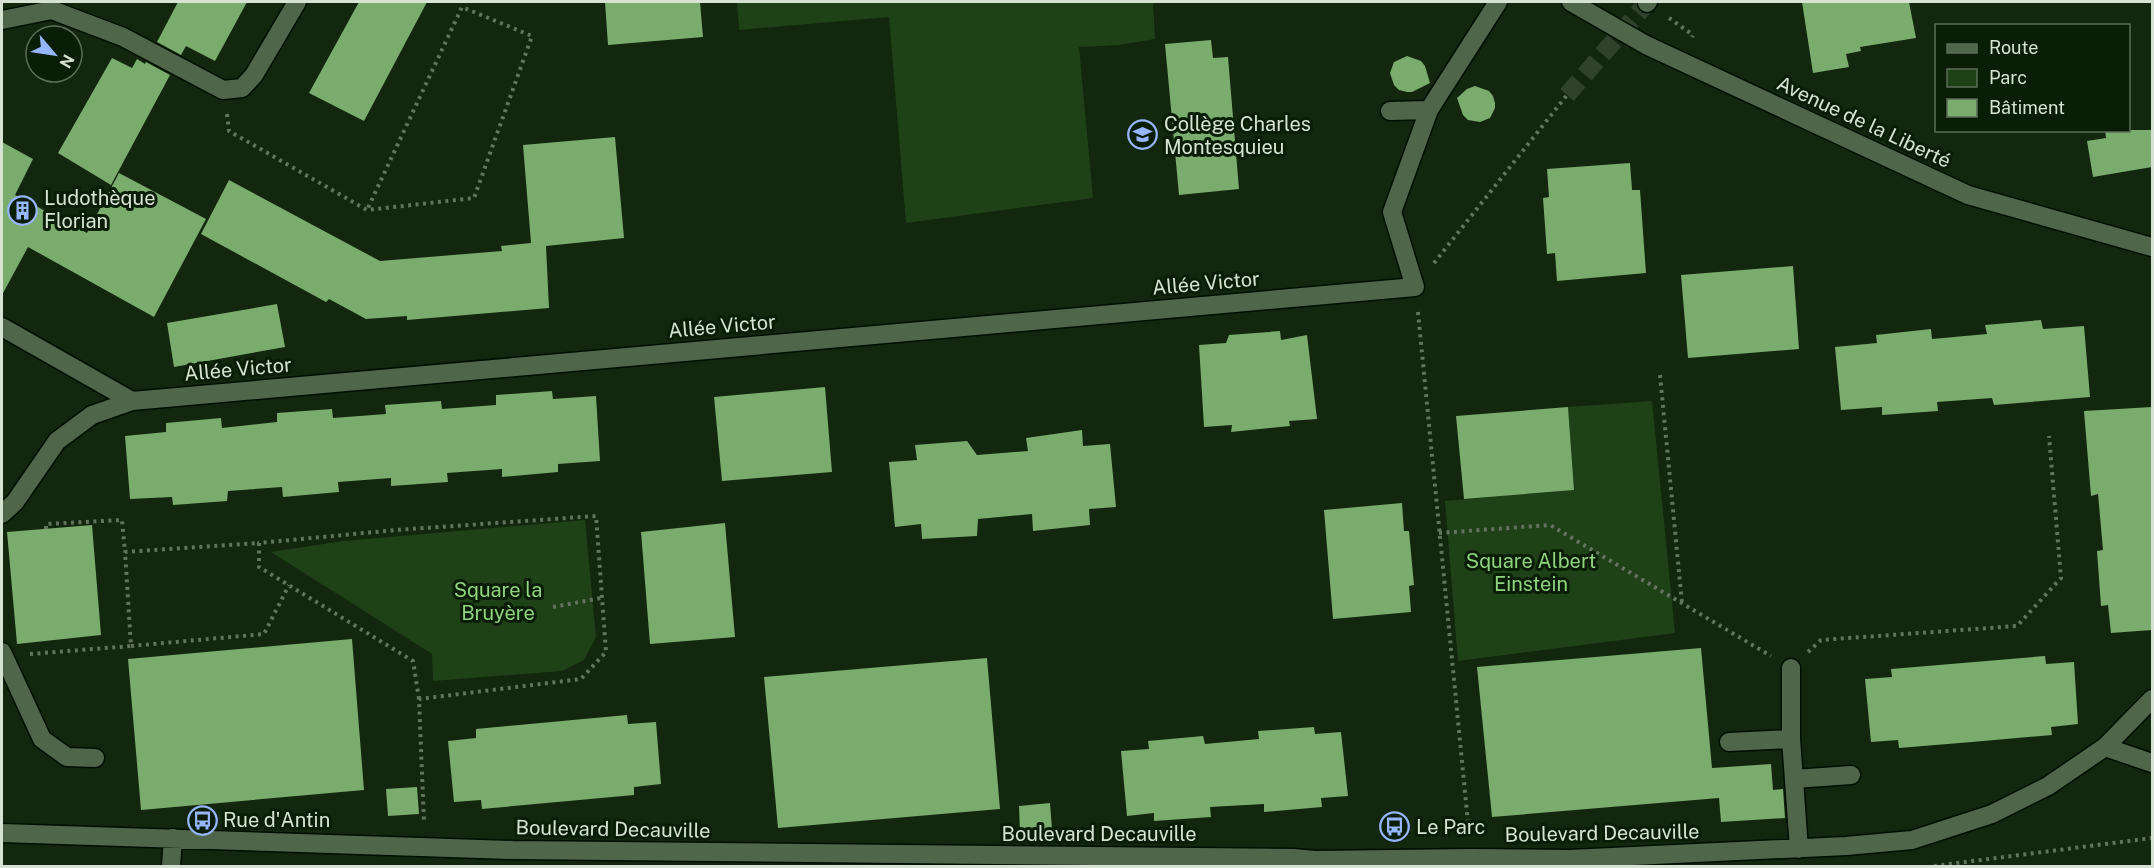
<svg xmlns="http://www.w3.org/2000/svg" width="2154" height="868" font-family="'Public Sans',sans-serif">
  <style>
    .green { fill: #1f4117 }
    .building { fill: #7aac6e }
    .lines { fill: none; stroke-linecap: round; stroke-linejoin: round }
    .minor-tunnel { stroke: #30422c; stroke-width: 18; stroke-dasharray: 18 9; stroke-linecap: butt }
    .minor-casing { stroke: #010f00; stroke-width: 21 }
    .path { stroke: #62735e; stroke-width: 4; stroke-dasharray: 3 4.5; stroke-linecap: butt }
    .minor { stroke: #50664b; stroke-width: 18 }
    .labels { text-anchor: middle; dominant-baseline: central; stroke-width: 6; stroke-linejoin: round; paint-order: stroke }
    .street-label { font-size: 20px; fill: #d6e3d3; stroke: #0a1d06 }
    .poi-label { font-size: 20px; fill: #d6e3d3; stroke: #0a1d06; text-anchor: start }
    .park-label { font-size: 20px; fill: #8fd37f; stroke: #0a1d06 }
  </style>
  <rect width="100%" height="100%" fill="#13260e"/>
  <!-- green -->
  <path class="green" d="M737,2H1153L1155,39L1119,45L1079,47L1093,198L906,223L889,17L739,30Z
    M1652,401L1675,633L1458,661L1445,501L1574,490L1568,407Z
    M585,520L596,637L584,660L562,671L433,681L432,654L271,552L343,541Z"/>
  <!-- building -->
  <path class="building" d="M178,2H247L215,61L186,46L181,55L157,42Z
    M359,2H427L364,121L309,93Z
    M605,2H700L703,37L608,45Z
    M1802,2H1909L1916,38L1860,47L1861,51L1846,54L1849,67L1813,73Z
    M1211,40L1213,58L1228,57L1239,189L1179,195L1165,44Z
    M1407,56L1421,61L1425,66L1430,83L1412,92H1407L1399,90L1394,85L1390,73L1394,62Z
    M112,58L132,68L137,59L145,64L146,62L170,75L111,185L58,153Z
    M1475,86L1489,91L1493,96L1495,103V108L1490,118L1480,122L1468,120L1463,115L1457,98L1467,89Z
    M2105,130H2152V167L2093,177L2087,141L2106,138Z
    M615,137L624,238L546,246L549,308L407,320V316L366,319L329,299L326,302L201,234L229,180L380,261L502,251L501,246L531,243L523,145Z
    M2,142L33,159L15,195L87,233L119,173L206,219L154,317L28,247L2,295Z
    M1630,163L1632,190H1640L1646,273L1557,281L1555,253L1547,254L1543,198L1549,197L1547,169Z
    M1793,266L1799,349L1688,358L1681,275Z
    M277,304L285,347L174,367L167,323Z
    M2041,320L2043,329L2084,326L2090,397L1994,405L1992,398L1937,402L1938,411L1882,415V407L1841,410L1835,347L1877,343L1876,335L1931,329L1932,339L1987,334L1985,325Z
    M1280,331L1281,340L1307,335L1317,419L1289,421L1290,426L1231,432L1232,425L1204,427L1199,345L1226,343L1229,335Z
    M825,387L832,472L722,481L714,397Z
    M552,391L553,399L596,396L600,461L558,464V472L502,477V469L447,473L448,482L391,486V478L338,482L339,492L283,497L282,487L228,491L227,501L173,505L172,497L130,499L125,436L166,432V423L221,418L222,428L277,422V413L332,409L333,418L386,414L385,405L441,401L442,409L496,405V395Z
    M1568,407L1574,490L1464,499L1456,416Z
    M2152,407V630L2111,633L2108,605L2101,606L2097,551L2103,550L2098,494L2091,496L2084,411Z
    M1082,430L1083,446L1110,444L1116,507L1089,509L1090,525L1033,531L1032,514L978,519L977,536L922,539L921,524L895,527L889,462L917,460L915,445L967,441L977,455L1028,451L1026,438Z
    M1402,503L1404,531H1409L1414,585L1409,586L1411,612L1333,619L1324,510Z
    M725,523L735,637L650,644L641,532Z
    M92,525L101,635L17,644L7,532Z
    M352,639L364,790L141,810L128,659Z
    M1701,648L1712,768L1771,764L1773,790L1783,789L1785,818L1721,822L1719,798L1492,817L1477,667Z
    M2045,656L2046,664L2074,662L2078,724L2051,727L2052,735L1972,742L1899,748L1898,740L1871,742L1865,679L1892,677L1891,669Z
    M987,658L1000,809L778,828L764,677Z
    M627,715L628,724L656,722L661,784L634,787V795L482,809L481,800L454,802L448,741L476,738V729Z
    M1314,727L1315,734L1341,732L1348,796L1321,798L1322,807L1264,812V804L1210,807L1211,817L1154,821V813L1127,816L1121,751L1149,749L1148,741L1203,736L1205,744L1259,739L1258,731Z
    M417,787L419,814L388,816L386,789Z
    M1050,803L1052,829L1020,832L1019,806Z"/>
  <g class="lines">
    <!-- minor-tunnel -->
    <path class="minor-tunnel" d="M1567,95L1647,3"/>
    <defs>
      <path id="minor" d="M1571,2L1646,45L1968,195L2152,247
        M1647,3L1648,2
        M2,20L52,10L123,37L223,90L242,88L254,75L297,2
        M1390,111L1429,110
        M2,327L132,401
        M2,514L15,502L57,441L92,415L132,401L1415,287L1392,212L1429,110L1498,2
        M2,652L42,739L67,757L95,758
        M1791,668V739L1799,849
        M1729,742L1791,739
        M2105,747L2152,763
        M1794,779L1851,775
        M2,833L513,850L1293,858L1315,860L1471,858L1570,859L1846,846L1912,840L1992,814L2048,786L2105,747L2152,699
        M171,866L173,838"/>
    </defs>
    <!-- minor casing -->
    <use href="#minor" class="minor-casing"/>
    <!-- path -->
    <path class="path" d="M1669,18L1693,35L1692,37
      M227,114L229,131L367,210L474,198L532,36L462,7L367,210
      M1434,263L1567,95
      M1418,312L1469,833
      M1660,375L1682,603
      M46,529V524L122,520L125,552
      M1439,533L1550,525L1771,656
      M553,607L601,598
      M131,646L264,634L289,585
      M1808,652L1821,640L2017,626L2061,578L2049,436
      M30,654L131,646L125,552L259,543
      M419,699L413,661L259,567V543L396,530L596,516L606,652L581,679L419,699L424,822
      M1934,866L2152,838"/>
    <!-- minor -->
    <use href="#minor" class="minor"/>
  </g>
  <!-- icons -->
  <defs>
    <symbol id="school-ring" viewBox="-11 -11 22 22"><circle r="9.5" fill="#0a1d06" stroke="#96b6fd" stroke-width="1.5"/><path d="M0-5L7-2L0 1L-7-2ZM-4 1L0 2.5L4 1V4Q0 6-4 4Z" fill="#96b6fd"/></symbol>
    <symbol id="building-ring" viewBox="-11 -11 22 22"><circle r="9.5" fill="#0a1d06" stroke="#96b6fd" stroke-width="1.5"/><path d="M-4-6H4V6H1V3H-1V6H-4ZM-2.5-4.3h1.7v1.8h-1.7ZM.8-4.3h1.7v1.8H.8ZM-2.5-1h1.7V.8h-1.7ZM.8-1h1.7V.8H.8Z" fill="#96b6fd"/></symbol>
    <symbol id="bus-ring" viewBox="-11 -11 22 22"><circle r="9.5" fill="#0a1d06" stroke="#96b6fd" stroke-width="1.5"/><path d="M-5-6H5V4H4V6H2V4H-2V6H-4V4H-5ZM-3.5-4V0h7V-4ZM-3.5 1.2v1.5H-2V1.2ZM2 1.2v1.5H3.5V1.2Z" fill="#96b6fd"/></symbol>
  </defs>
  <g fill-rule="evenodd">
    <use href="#school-ring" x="1126" y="118" width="33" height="33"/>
    <use href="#building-ring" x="6" y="194" width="33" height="33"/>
    <use href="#bus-ring" x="186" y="804" width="33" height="33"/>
    <use href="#bus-ring" x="1378" y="810" width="33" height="33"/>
  </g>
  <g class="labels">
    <!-- street labels -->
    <g class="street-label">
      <text transform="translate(1864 122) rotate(25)">Avenue de la Liberté</text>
      <text transform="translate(1206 283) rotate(-5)">Allée Victor</text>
      <text transform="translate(722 326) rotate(-5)">Allée Victor</text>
      <text transform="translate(238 369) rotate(-5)">Allée Victor</text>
      <text transform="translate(613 829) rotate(1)">Boulevard Decauville</text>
      <text transform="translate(1602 833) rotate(-1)">Boulevard Decauville</text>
      <text x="1099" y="834">Boulevard Decauville</text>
    </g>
    <!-- poi labels -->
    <g class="poi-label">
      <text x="1164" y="124">Collège Charles<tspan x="1164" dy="23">Montesquieu</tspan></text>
      <text x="44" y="198">Ludothèque<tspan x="44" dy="23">Florian</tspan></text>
      <text x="223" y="820">Rue d'Antin</text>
      <text x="1416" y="827">Le Parc</text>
    </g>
    <!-- park labels -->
    <g class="park-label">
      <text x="1531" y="561">Square Albert<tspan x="1531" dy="23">Einstein</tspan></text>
      <text x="498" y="590">Square la<tspan x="498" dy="23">Bruyère</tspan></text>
    </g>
  </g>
  <!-- border -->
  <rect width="2154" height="868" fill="none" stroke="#d6e3d3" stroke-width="6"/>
  <!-- legend -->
  <rect x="1935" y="24" width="195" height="108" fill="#0a1d06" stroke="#5c6c58" stroke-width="1.5"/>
  <rect x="1947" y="44" width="30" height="9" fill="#50664b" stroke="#5c6c58" stroke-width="1.5"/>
  <text x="1989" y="54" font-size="18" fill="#d6e3d3">Route</text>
  <rect x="1947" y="69" width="30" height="18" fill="#1f4117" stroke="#5c6c58" stroke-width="1.5"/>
  <text x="1989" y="84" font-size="18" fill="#d6e3d3">Parc</text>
  <rect x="1947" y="99" width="30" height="18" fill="#7aac6e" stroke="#5c6c58" stroke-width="1.5"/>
  <text x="1989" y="114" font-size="18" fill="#d6e3d3">Bâtiment</text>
  <!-- north arrow -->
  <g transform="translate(54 54) rotate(119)"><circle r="28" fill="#0a1d06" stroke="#5c6c58" stroke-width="1.5"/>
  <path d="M0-4.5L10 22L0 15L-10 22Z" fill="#96b6fd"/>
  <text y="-9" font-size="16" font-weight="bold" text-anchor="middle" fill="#d6e3d3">N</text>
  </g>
</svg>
